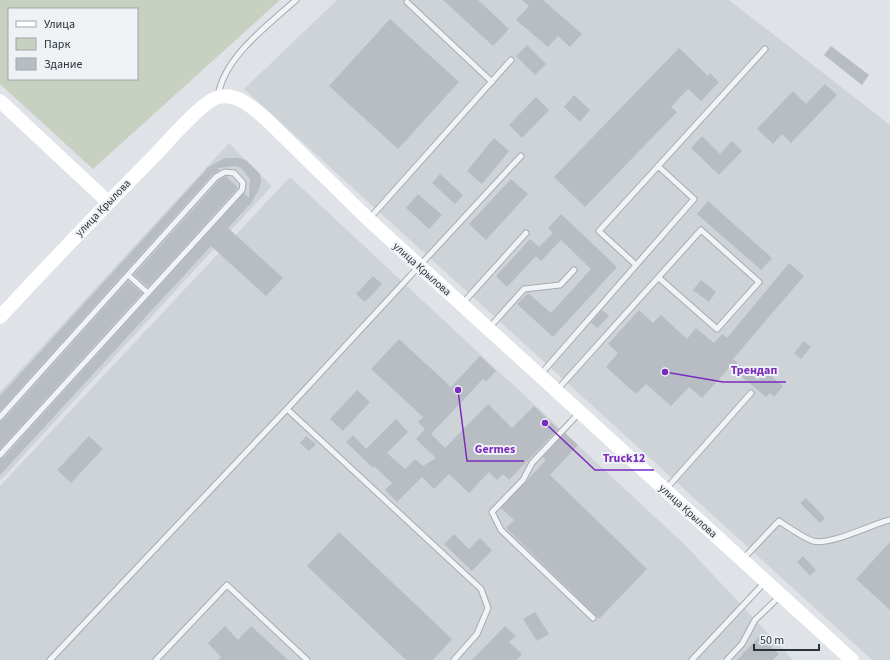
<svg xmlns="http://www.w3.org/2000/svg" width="890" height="660" font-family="'Source Sans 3',sans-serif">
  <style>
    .built { fill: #ced3d8 }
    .green { fill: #c7d0c1; fill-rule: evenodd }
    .building { fill: #b7bdc3 }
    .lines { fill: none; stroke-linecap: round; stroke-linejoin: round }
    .lane-casing { stroke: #a5abb0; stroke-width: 7 }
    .lane { stroke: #f1f3f6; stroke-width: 5 }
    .secondary { stroke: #fff; stroke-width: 14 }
    .labels { text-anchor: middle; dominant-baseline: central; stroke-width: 4; stroke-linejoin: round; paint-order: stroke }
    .street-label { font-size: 11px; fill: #2a333c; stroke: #eef2f5 }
    .leader { fill: none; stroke: #7b2cbf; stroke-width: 1.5 }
    .callout-dot { fill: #7b2cbf; stroke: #eef2f5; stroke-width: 1.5 }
    .callout-label { font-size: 12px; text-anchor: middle; font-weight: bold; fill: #7b2cbf; stroke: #eef2f5; stroke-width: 4; stroke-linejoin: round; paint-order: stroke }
  </style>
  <rect width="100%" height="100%" fill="#dfe3e7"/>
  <!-- built -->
  <path class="built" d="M337,0H729L890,125V660H872L244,89Z
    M229,143L272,186L0,481V392Z
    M290,177L685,545L793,660H0V486Z"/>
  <!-- green -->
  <path class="green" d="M0,0H280L93,169L0,84ZM9,9H137V79H9Z"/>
  <!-- building -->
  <path class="building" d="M443,0H478L509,29L493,46Z
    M522,0H543L582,34L570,47L558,36L548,47L516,20L529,6Z
    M390,19L459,82L398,149L329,86Z
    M527,45L546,64L535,75L516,56Z
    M831,46L869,75L862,85L824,55Z
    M679,48L708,76L710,73L719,82L701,101L688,89L671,107L677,112L585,207L554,177Z
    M825,84L837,95L791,143L782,134L773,144L757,129L793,91L806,104Z
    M574,95L590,110L580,122L564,107Z
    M536,97L549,110L522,138L509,125Z
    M702,136L720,154L732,141L742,151L719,175L691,148Z
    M494,138L509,151L482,184L467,171Z
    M225,158H240L247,161L260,174L261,182L259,189L249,207V205L228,228L283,278L266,296L211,246L0,475V459L3,458L244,193L249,198L250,179L241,168L235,166L217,168L220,170L213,174L0,411V396L207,169H205Z
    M440,174L463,195L455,204L432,183Z
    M226,176L238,188L148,287L134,275L219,180Z
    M511,179L528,194L486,240L469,224Z
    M418,194L442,215L429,229L406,208Z
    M708,201L772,258L761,270L697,214Z
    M561,214L617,267L553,337L517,304L528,293L551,313L591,269L561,240L541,261L536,256L507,287L496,276L530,239L539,247L553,233L548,228Z
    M789,263L804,276L733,359L758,380L765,371L783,386L774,397L770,393L766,397L730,367L702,398L689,387L671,406L646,384L636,394L606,367L618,353L608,344L639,310L653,323L661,315L687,339L696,328L714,343L722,334L727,338Z
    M373,276L382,284L365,302L356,294Z
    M701,280L716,292L709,302L693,290Z
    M128,281L142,293L0,449V421L3,420Z
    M602,310L609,316L597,328L591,323Z
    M399,339L451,387L480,356L496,371L486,382L483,379L431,434L445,448L488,404L512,428L534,406L558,429L509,480L503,474L497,480L489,472L469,493L449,474L434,489L422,477L397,502L385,490L392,483L374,466L373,468L346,442L353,435L366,449L396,419L408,432L387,453L405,469L415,459L423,466L436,458L416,439L425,429L418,422L423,417L371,369Z
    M804,341L811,347L801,359L794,353Z
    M357,390L370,402L343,431L330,419Z
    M565,433L578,445L550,475L647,569L599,619L506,528L514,520L501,508L546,460L543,457Z
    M89,436L103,449L71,483L57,470Z
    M306,436L316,444L309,451L300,443Z
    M806,498L825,518L820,523L800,503Z
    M339,532L452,639L433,660H406L307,566Z
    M454,534L469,549L480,538L492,550L472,571L444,544Z
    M890,542V610L856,579Z
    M803,556L816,570L810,576L797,562Z
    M535,612L549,634L537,641L523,619Z
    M225,626L238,640L251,626L288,660H218L221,657L208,643Z
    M505,626L516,636L509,642L522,654L517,660H472Z
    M760,636L779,654L773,660H737Z"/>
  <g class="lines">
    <defs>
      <path id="lane" d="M407,2L492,82
        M218,96C224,57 268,25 296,0
        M369,219L511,60
        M636,265L599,231L765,49
        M128,275L148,293
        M462,304L526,233
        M489,328L524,289L560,285L574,270
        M540,375L694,199L658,166
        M557,390L701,230L759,282L717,329L659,278
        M579,413L532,463L523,480L492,512L501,530L593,618
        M0,417L216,177L225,172L234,173L243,183L242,190L0,455
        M666,489L751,393
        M743,559L779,521C786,526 806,539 813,541C830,546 872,524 890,520
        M50,660L287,409
        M156,660L227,585L307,660
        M454,660L477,634L488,608L481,589L287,409L521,156
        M692,660L765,582
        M727,660L742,644L755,620L780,596"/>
    </defs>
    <!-- lane casing -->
    <use href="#lane" class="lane-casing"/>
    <!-- lane -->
    <use href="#lane" class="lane"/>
    <!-- secondary -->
    <path class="secondary" d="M0,101L108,202
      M0,317C52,261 105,206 158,152C170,139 204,100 219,97C238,93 253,108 266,119L369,220L852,660"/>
  </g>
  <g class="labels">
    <!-- street labels -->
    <g class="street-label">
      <text transform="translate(103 208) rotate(-46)">улица Крылова</text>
      <text transform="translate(422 269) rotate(42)">улица Крылова</text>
      <text transform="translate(688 511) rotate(42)">улица Крылова</text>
    </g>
  </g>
  <!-- callouts -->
  <path class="leader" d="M665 372L723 382H786M458 390L467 461H524M545 423L595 470H654"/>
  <g class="callout-dot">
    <circle cx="665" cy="372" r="4"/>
    <circle cx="458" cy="390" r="4"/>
    <circle cx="545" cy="423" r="4"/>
  </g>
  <g class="callout-label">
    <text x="754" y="374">Трендап</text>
    <text x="495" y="453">Germes</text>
    <text x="624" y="462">Truck12</text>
  </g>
  <!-- legend -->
  <rect x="8" y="8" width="130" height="72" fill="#eef2f5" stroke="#a0a6ab"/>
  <rect x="16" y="21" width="20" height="6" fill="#ffffff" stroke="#a0a6ab"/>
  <text x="44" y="28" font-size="12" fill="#2a333c">Улица</text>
  <rect x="16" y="38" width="20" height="12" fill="#c7d0c1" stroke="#a0a6ab"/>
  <text x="44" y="48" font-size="12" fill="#2a333c">Парк</text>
  <rect x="16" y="58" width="20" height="12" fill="#b7bdc3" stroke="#a0a6ab"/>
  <text x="44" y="68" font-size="12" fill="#2a333c">Здание</text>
  <!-- scale -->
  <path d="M754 644v6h65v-6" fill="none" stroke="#2a333c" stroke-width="2"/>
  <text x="760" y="644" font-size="12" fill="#2a333c" stroke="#eef2f5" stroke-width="3" paint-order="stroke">50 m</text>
</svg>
